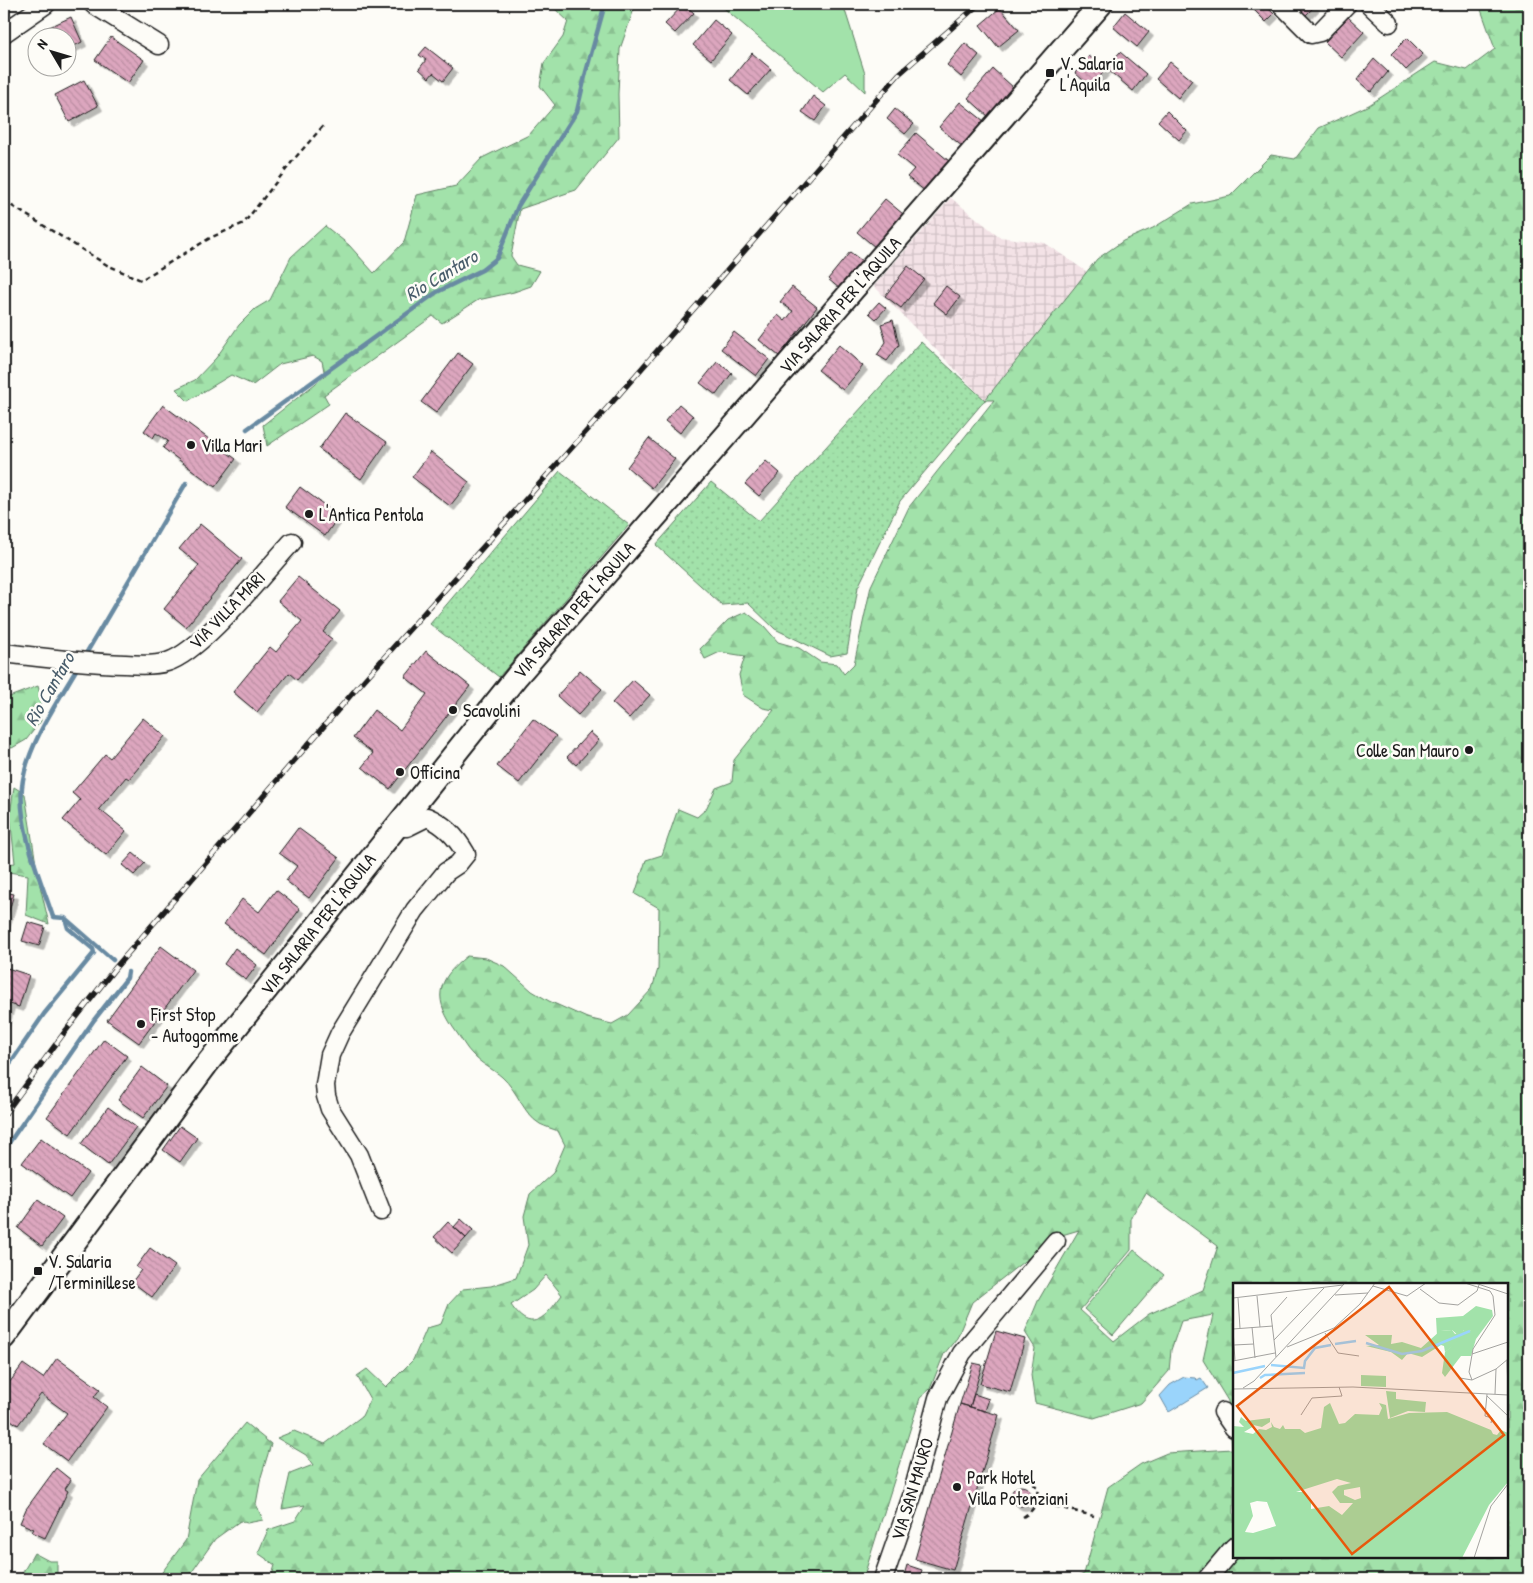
<svg xmlns="http://www.w3.org/2000/svg" width="1533" height="1583" font-family="'Patrick Hand',sans-serif">
  <style>
    .industrial { fill: url(#industrial-grid) }
    .grass { fill: url(#grass-dots); stroke: #5f7f63 }
    .forest { fill: url(#forest-firs); stroke: #5f7f63; fill-rule: evenodd }
    .park { fill: #a2e2aa; stroke: #5f7f63 }
    .water { fill: #9ad4fb; stroke: #688aa2 }
    .lines { fill: none; stroke-linecap: round; stroke-linejoin: round }
    .stream { stroke: #688aa2; stroke-width: 4.5 }
    .building { fill: url(#building-back-hatch); stroke: #1c1c1c; filter: url(#shadow) }
    .minor-casing { stroke: #1c1c1c; stroke-width: 21 }
    .major-casing { stroke: #1c1c1c; stroke-width: 26 }
    .path { stroke: #1c1c1c; stroke-width: 2.5; stroke-dasharray: 5 4; stroke-linecap: butt }
    .minor { stroke: #fdfcf7; stroke-width: 18 }
    .major { stroke: #fdfcf7; stroke-width: 22 }
    .rail-casing { stroke: #1c1c1c; stroke-width: 5.5 }
    .rail { stroke: #fdfcf7; stroke-width: 4; stroke-dasharray: 11; stroke-linecap: butt }
    .poi-dot { fill: #1c1c1c; stroke: #fdfcf7; stroke-width: 2 }
    .labels { text-anchor: middle; dominant-baseline: central; stroke-width: 5; stroke-linejoin: round; paint-order: stroke }
    .poi-label { font-size: 18px; fill: #1c1c1c; stroke: #fdfcf7; text-anchor: start }
    .street-label { font-size: 18px; fill: #1c1c1c; stroke: #fdfcf7 }
    .water-label { font-size: 19px; font-style: italic; fill: #485c6a; stroke: #fdfcf7 }
    .inset-river { fill: none; stroke: #9ad4fb; stroke-width: 2.5 }
    .inset-road { fill: none; stroke: #a3a29f; stroke-width: 1 }
    .view { fill: #e8590c; fill-opacity: 0.15; stroke: #e8590c; stroke-width: 2.5 }
    .inset-edge { fill: none; stroke: #1c1c1c; stroke-width: 2.5 }
  </style>
  <defs>
    <pattern id="industrial-grid" width="8" height="8" patternUnits="userSpaceOnUse" patternTransform="scale(1.25)"><rect width="8" height="8" fill="#f3e2e6"/><path d="M0 4h8M4 0v8" fill="none" stroke="#d0c1c5"/></pattern>
    <pattern id="grass-dots" width="8" height="8" patternUnits="userSpaceOnUse" patternTransform="scale(1.25)"><rect width="8" height="8" fill="#a2e2aa"/><path d="M2 2h.1M6 6h.1" fill="none" stroke="#8bc192" stroke-width="1.8" stroke-linecap="round"/></pattern>
    <pattern id="forest-firs" width="22" height="20" patternUnits="userSpaceOnUse" patternTransform="scale(1.25)"><rect width="22" height="20" fill="#a2e2aa"/><path d="M5 1l3.5 6h-7zM16 11l3.5 6h-7z" fill="#8bc192"/></pattern>
    <pattern id="building-back-hatch" width="6" height="6" patternUnits="userSpaceOnUse" patternTransform="scale(1.25)"><rect width="6" height="6" fill="#dca6be"/><path d="M-1 5l2 2M0 0l6 6M5-1l2 2" fill="none" stroke="#bc8ea3"/></pattern>
    <filter id="shadow"><feDropShadow dx="4.5" dy="4.5" stdDeviation="0" flood-color="#0004"/></filter>
  </defs>
  <rect width="100%" height="100%" fill="#fdfcf7"/>
  <filter id="ink" filterUnits="userSpaceOnUse"><feTurbulence type="fractalNoise" baseFrequency=".02" numOctaves="2"/><feDisplacementMap in="SourceGraphic" scale="10" xChannelSelector="R" yChannelSelector="G"/><feConvolveMatrix kernelMatrix="1 2 1 2 8 2 1 2 1" color-interpolation-filters="sRGB"/></filter>
  <g filter="url(#ink)">
    <!-- industrial -->
    <path class="industrial" d="M951,198L1000,237L1045,243L1087,272L985,400L874,286Z"/>
    <!-- grass -->
    <path class="grass" d="M921,342L985,400L900,501L858,587L847,653L830,656L775,629L748,603L722,605L656,545L711,482L759,521Z
      M560,471L629,525L499,677L430,624Z"/>
    <!-- forest -->
    <path class="forest" d="M555,4H634V9L620,49L618,94L619,137L576,190L520,209L511,256L517,265L540,271L531,286L514,292L478,300L442,323L433,316L324,395L329,404L267,446L263,425L325,376L322,361L313,356L280,364L253,385L231,375L188,401L176,389L195,380L216,358L239,325L255,309L270,300L291,257L325,226L349,245L374,273L404,242L417,195L456,186L482,158L529,135L555,105L540,86L544,63L563,37L568,21L554,8Z
      M1479,4H1529V1579H1072L1084,1574L1108,1487L1141,1464L1167,1453L1232,1449L1228,1401L1203,1360L1213,1315L1181,1321L1171,1350L1169,1371L1141,1403L1094,1418L1035,1403L1031,1375L1035,1348L1025,1332L1038,1301L1079,1230L1055,1237L972,1302L957,1338L944,1354L930,1389L920,1398L863,1579H271L275,1565L258,1553L268,1530L295,1521L305,1505L282,1509L290,1474L313,1465L306,1455L277,1438L294,1431L325,1444L362,1416L370,1399L357,1376L367,1369L386,1387L413,1360L427,1328L441,1324L449,1304L463,1289L491,1286L516,1278L528,1245L524,1216L530,1194L553,1173L565,1145L558,1131C553,1129 546,1127 540,1124C523,1114 518,1091 502,1077C493,1069 481,1064 472,1054C466,1048 462,1040 457,1033C433,1000 435,981 467,956L486,958L504,966L532,991L549,1001L587,1018L612,1024L628,1015L652,989L658,969L659,908L635,894L646,860L662,855L678,809L697,817L706,809L716,788L732,782L734,760L774,710L763,708L743,695L739,675L745,656L720,652L705,659L700,649L728,620L746,612L764,626L778,642L799,648L820,662L837,664L844,674L854,664L871,586L909,507L994,400H985L1097,259L1123,241L1153,228L1192,204L1230,196L1271,155L1295,159L1319,128L1369,105L1435,62L1467,70L1495,49ZM1146,1193L1218,1246L1203,1290L1149,1314L1114,1341L1080,1310L1131,1250V1217ZM546,1275L562,1295C546,1316 532,1336 511,1305L533,1290ZM1234,1284H1507V1557H1234Z
      M38,686C42,699 39,709 41,721L26,740L12,748L4,746V699Z
      M14,787L25,794L38,877L49,924L26,915L28,875L8,872V864L15,863L10,815Z
      M245,1423L271,1444L261,1477L256,1504L263,1520L247,1523L240,1521L215,1539L187,1579H157L186,1540L197,1480Z
      M34,1553L49,1561H57V1579H19Z"/>
    <!-- park -->
    <path class="park" d="M719,4H843L865,74V92L845,73L823,92Z
      M1134,1250L1164,1275L1113,1335L1084,1309Z"/>
    <!-- water -->
    <path class="water" d="M1184,1377L1195,1378L1197,1380L1201,1378L1208,1388L1169,1412L1160,1396L1170,1385Z"/>
    <g class="lines">
      <!-- stream -->
      <path class="stream" d="M247,429L437,292L482,270L497,258L518,206L577,111L586,72L605,4
        M84,657L186,483
        M66,919L113,960
        M4,1072L44,1014L94,953L93,949L68,928L65,918L53,917C40,878 18,828 22,787C26,746 59,700 79,665
        M4,1150L94,1020L127,978L128,972"/>
    </g>
    <!-- building -->
    <path class="building" d="M684,4L694,13L675,33L665,24Z
      M1248,4H1264L1274,14L1266,22Z
      M1284,4H1313L1315,6L1301,20Z
      M1000,8L1019,30L998,47L980,25Z
      M1125,12L1149,32L1137,47L1113,27Z
      M71,17L82,42L68,49V38H43L41,31Z
      M1348,17L1364,32L1341,57L1325,42Z
      M714,20L732,35L711,60L693,45Z
      M111,37L144,60L128,83L95,60Z
      M1407,38L1423,54L1406,70L1391,54Z
      M965,43L979,55L961,77L947,65Z
      M426,47L453,68L443,81L433,73L429,78L419,69L426,60L419,55Z
      M1120,52L1146,74L1133,91L1106,68Z
      M752,53L771,69L748,95L730,80Z
      M1089,56L1106,69L1091,87L1075,73Z
      M1374,59L1388,72L1371,92L1357,80Z
      M1170,62L1192,80L1178,98L1156,79Z
      M993,69L1014,88L989,117L968,98Z
      M84,80L98,106L69,122L55,95Z
      M813,96L826,106L815,121L802,112Z
      M960,102L984,121L963,147L939,127Z
      M895,109L914,124L905,134L887,119Z
      M1167,111L1187,131L1179,140L1158,121Z
      M916,133L949,161L925,191L907,177L914,169L897,155Z
      M885,199L903,214L875,247L857,232Z
      M850,252L862,261L840,289L828,279Z
      M908,266L924,279L901,308L885,296Z
      M946,286L960,297L947,314L933,303Z
      M792,287L817,307L779,356L759,340L778,315L785,321L793,311L780,302Z
      M879,302L886,308L876,319L869,313Z
      M893,320L899,345L887,361L877,355L886,342L881,324Z
      M734,332L769,359L756,376L721,349Z
      M839,345L863,366L843,390L818,370Z
      M458,353L473,364L436,413L421,402Z
      M717,362L732,373L716,395L700,383Z
      M679,404L693,416L680,433L665,421Z
      M163,405L236,459L215,487L163,448L168,441L156,433L153,438L144,431Z
      M345,413L387,442L361,479L319,449Z
      M649,438L675,459L652,488L627,467Z
      M431,452L469,482L450,506L412,477Z
      M766,461L780,473L759,496L745,484Z
      M300,487L339,516L325,536L285,507Z
      M200,524L242,559L186,627L164,609L199,565L179,549Z
      M298,577L340,611L323,632L332,639L297,680L289,673L257,712L233,692L270,647L276,652L302,621L278,601Z
      M426,651L470,686L390,789L362,767L373,753L353,738L374,710L400,730L427,694L405,677Z
      M580,670L602,689L578,715L557,696Z
      M633,680L650,695L629,718L612,703Z
      M143,718L165,736L129,779L126,777L99,809L126,831L106,855L63,820L80,800L72,793L105,754L110,758Z
      M533,719L556,736L519,783L497,766Z
      M590,732L599,740L576,765L567,757Z
      M298,828L339,858L309,898L286,881L297,866L279,853Z
      M133,853L145,863L134,875L122,865Z
      M276,890L300,909L266,955L224,924L242,899L259,912Z
      M4,892L14,894L4,928Z
      M28,922L45,927L39,946L22,941Z
      M161,946L193,970L139,1043L107,1020Z
      M235,948L257,965L246,980L224,964Z
      M4,967L29,975L19,1007L10,1004L4,1025Z
      M104,1039L127,1056L70,1134L47,1117Z
      M142,1067L167,1086L143,1118L118,1100Z
      M108,1107L136,1127L108,1165L81,1144Z
      M180,1126L197,1138L180,1162L163,1150Z
      M41,1138L88,1173L70,1198L22,1163Z
      M38,1200L63,1218L42,1246L18,1228Z
      M461,1219L473,1230L466,1238L454,1227Z
      M448,1222L466,1238L452,1253L434,1237Z
      M150,1248L175,1266L152,1297L132,1282L141,1270L136,1267Z
      M996,1331L1025,1339L1010,1392L980,1384Z
      M57,1358L100,1389L94,1397L107,1407L67,1461L44,1444L67,1413L41,1394L18,1425L4,1415V1390L23,1364L43,1378Z
      M973,1363L982,1365L970,1407L960,1404Z
      M974,1394L989,1399L985,1411L970,1407Z
      M960,1404L999,1415L953,1570L915,1559Z
      M56,1468L71,1480L65,1489L68,1491L45,1538L32,1532L34,1529L20,1523L26,1509Z
      M1011 1496a10 10 0 1 1 20 0a10 10 0 1 1-20 0Z
      M907,1565L922,1570L919,1579H903Z"/>
    <g class="lines">
      <defs>
        <path id="minor" d="M93,4L159,45
          M1281,4L1311,34L1320,32L1347,4
          M1369,4L1389,23
          M4,33L46,4
          M4,653C44,658 84,663 125,664C138,665 154,666 167,662C203,651 264,572 292,542
          M381,1211L359,1155L330,1109L326,1096L325,1085L330,1055L340,1033L415,910L446,872L458,864L466,854C457,838 444,824 427,817L407,827H395
          M1223,1412L1234,1428
          M883,1579L912,1496L938,1398L962,1353L1056,1241
          M1207,1579L1234,1547"/>
        <path id="major" d="M4,1337L206,1065L517,676L1101,4"/>
      </defs>
      <!-- minor casing -->
      <use href="#minor" class="minor-casing"/>
      <!-- major casing -->
      <use href="#major" class="major-casing"/>
      <!-- path -->
      <path class="path" d="M4,201L107,265L141,280L210,238L244,223L295,158L324,125
        M1038,1502L1094,1516
        M1023,1517C1035,1510 1039,1501 1037,1487L1027,1479"/>
      <!-- minor -->
      <use href="#minor" class="minor"/>
      <!-- major -->
      <use href="#major" class="major"/>
      <defs>
        <path id="rail" d="M4,1115L64,1033L116,967L356,689L601,415L899,74L979,4"/>
      </defs>
      <!-- rail casing -->
      <use href="#rail" class="rail-casing"/>
      <!-- rail -->
      <use href="#rail" class="rail"/>
    </g>
  </g>
  <!-- markers -->
  <g class="poi-dot">
    <rect x="1045" y="68" width="10" height="10" rx="2.5"/>
    <circle cx="191" cy="445" r="5"/>
    <circle cx="309" cy="514" r="5"/>
    <circle cx="453" cy="710" r="5"/>
    <circle cx="1469" cy="750" r="5"/>
    <circle cx="400" cy="772" r="5"/>
    <circle cx="141" cy="1024" r="5"/>
    <rect x="33" y="1266" width="10" height="10" rx="2.5"/>
    <circle cx="957" cy="1487" r="5"/>
  </g>
  <g class="labels">
    <!-- poi labels -->
    <g class="poi-label">
      <text x="1060" y="63">V. Salaria<tspan x="1060" dy="21">L'Aquila</tspan></text>
      <text x="201" y="445">Villa Mari</text>
      <text x="319" y="514">L'Antica Pentola</text>
      <text x="463" y="710">Scavolini</text>
      <text x="1459" y="750" text-anchor="end">Colle San Mauro</text>
      <text x="410" y="772">Officina</text>
      <text x="151" y="1014">First Stop<tspan x="151" dy="21">- Autogomme</tspan></text>
      <text x="48" y="1261">V. Salaria<tspan x="48" dy="21">/Terminillese</tspan></text>
      <text x="967" y="1477">Park Hotel<tspan x="967" dy="21">Villa Potenziani</tspan></text>
    </g>
    <!-- street labels -->
    <g class="street-label">
      <text transform="translate(840 305) rotate(-49)">VIA SALARIA PER L'AQUILA</text>
      <text transform="translate(227 610) rotate(-46)">VIA VILLA MARI</text>
      <text transform="translate(574 610) rotate(-49)">VIA SALARIA PER L'AQUILA</text>
      <text transform="translate(318 924) rotate(-52)">VIA SALARIA PER L'AQUILA</text>
      <text transform="translate(912 1489) rotate(-73)">VIA SAN MAURO</text>
    </g>
    <!-- water labels -->
    <g class="water-label">
      <text transform="translate(441 275) rotate(-31)">Rio Cantaro</text>
      <text transform="translate(49 689) rotate(-60)">Rio Cantaro</text>
    </g>
  </g>
  <!-- overview -->
  <g transform="translate(1233 1283)">
    <rect width="275" height="275" fill="#fdfcf7"/>
    <path d="M128,92L153,93V104L128,103ZM153,108L163,109V116L193,119L192,129L175,128L157,135Z" fill="#a2e2aa"/>
    <path d="M236,45L238,47L235,52L212,69L211,63L208,62L189,74L175,70L169,77L158,69L133,63L146,62L132,52H159L158,61L169,59L188,65L207,48L219,47L222,51ZM97,120L106,141L112,140L122,131L146,132L149,125L146,120L153,122L155,136L176,130L214,129L258,147L260,151L264,152L268,147L275,150V199L256,222L229,275H0V143L11,144L6,139L8,134L13,138L37,135V139L29,144L16,141L21,143L11,149L20,151L26,146L33,147L39,144L38,139L41,144L47,146L50,142L52,146H67L72,150L88,145L91,124ZM104,196L118,200L105,203L99,209L107,220H120L109,232L96,223L78,226V217L70,209H63ZM127,204L128,215L122,217L111,212V207ZM24,218L34,219L43,243L20,250L12,249L20,233L17,220Z" fill="#a2e2aa" fill-rule="evenodd"/>
    <path d="M243,23L259,27L260,33L243,56L238,73H228L212,94L209,90L212,69L238,47H231L225,52L219,47L208,48L204,53L203,35L230,33Z" fill="#a2e2aa"/>
    <path class="inset-river" d="M133,60L169,71L189,68L237,48M102,61L123,58M38,82L71,85L72,78L82,65L98,62M0,90L32,83M27,95L32,92L72,90"/>
    <path class="inset-road" d="M232,0L257,8L260,13M242,0L275,11M140,3L174,13L193,0M187,6L206,20L225,22L244,8L246,2M102,12L135,10M24,13L27,44M0,15L110,2M5,15L7,45M38,32L43,74M38,32L54,14M19,44L22,75M0,46L40,43M0,46L2,78M92,50L105,70L126,73M41,57L91,5M1,62L21,61M54,64L101,45L127,21L142,0M239,71L275,59M0,78L42,70M274,78L275,109M227,95L239,97L263,86L275,76M239,97L236,89L240,66L262,32L260,13M10,105L21,98L112,0M0,106L120,104L275,112M254,111L252,133L259,135L258,140M262,111L263,86M254,113L275,133M68,132L79,115L109,113L106,104M241,275L258,223L275,201"/>
    <path class="view" d="M156,4L271,152L119,271L4,123Z"/>
    <rect width="275" height="275" class="inset-edge"/>
  </g>
  <!-- margin -->
  <rect width="1533" height="1583" fill="none" stroke="#fdfcf7" stroke-width="20"/>
  <rect x="10" y="10" width="1513" height="1563" fill="none" stroke="#1c1c1c" stroke-width="2" filter="url(#ink)"/>
  <!-- north arrow -->
  <g transform="translate(52 52) rotate(308)"><circle r="24" fill="#fdfcf7" stroke="#a3a29f"/>
  <path d="M0-4L9 19L0 12L-9 19Z" fill="#1c1c1c"/>
  <text y="-8" font-size="14" font-weight="bold" text-anchor="middle" fill="#1c1c1c">N</text>
  </g>
</svg>
